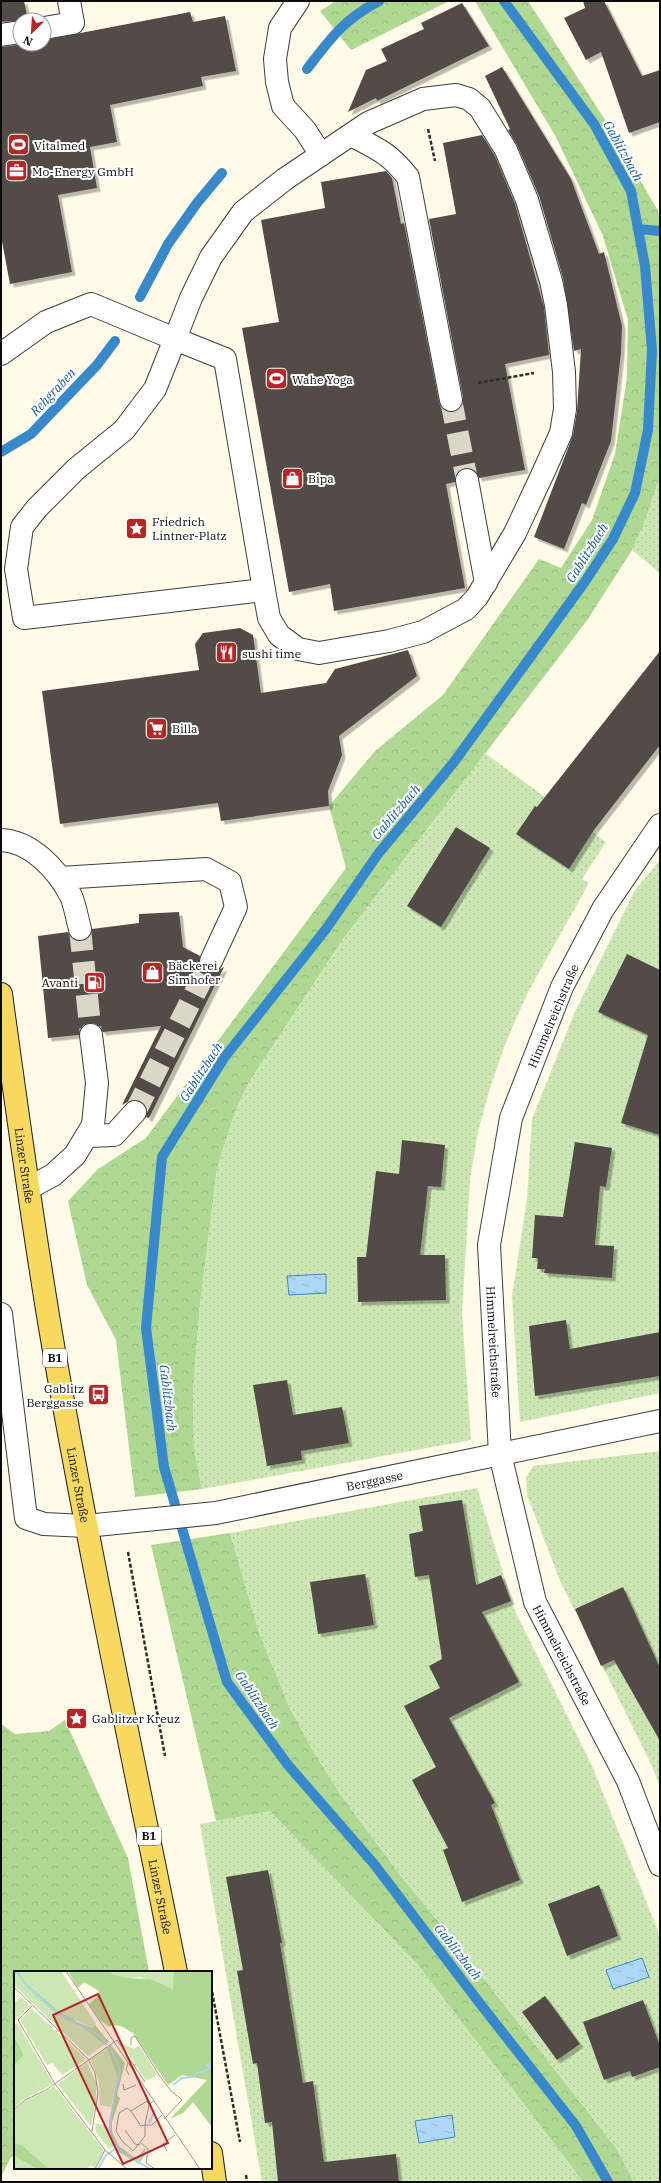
<svg xmlns="http://www.w3.org/2000/svg" width="661" height="2183" font-family="'IBM Plex Serif',serif">
  <style>
    .forest { fill: url(#forest-crowns) }
    .park { fill: url(#park-dots) }
    .water { fill: url(#water-ripples); stroke: #3789cb }
    .lines { fill: none; stroke-linecap: round; stroke-linejoin: round }
    .stream { stroke: #3789cb; stroke-width: 10 }
    .building { fill: #534c47; filter: url(#shadow) }
    .minor-tunnel { stroke: #dad7c7; stroke-width: 22; stroke-dasharray: 22 11; stroke-linecap: butt }
    .minor-casing { stroke: #3e3e3e; stroke-width: 24 }
    .major-casing { stroke: #1c1c1c; stroke-width: 24 }
    .path { stroke: #2d2d2d; stroke-width: 2.5; stroke-dasharray: 4 2; stroke-linecap: butt }
    .minor { stroke: #fff; stroke-width: 22 }
    .major { stroke: #f7d960; stroke-width: 22 }
    .labels { text-anchor: middle; dominant-baseline: central; stroke-width: 4; stroke-linejoin: round; paint-order: stroke }
    .shield { fill: #fff; stroke: #545454; stroke-width: 1 }
    .shield-label { font-size: 11px; font-weight: bold; fill: #0b0b0b }
    .poi-label { font-size: 12px; fill: #0b0b0b; stroke: #fff; text-anchor: start }
    .street-label { font-size: 12px; fill: #0b0b0b; stroke: #fff }
    .water-label { font-size: 13px; font-style: italic; fill: #175b99; stroke: #fff }
    .inset-river { fill: none; stroke: #aed7f5; stroke-width: 2 }
    .inset-road { fill: none; stroke: #9d9b90; stroke-width: 1 }
    .view { fill: #b72626; fill-opacity: 0.15; stroke: #b72626; stroke-width: 2 }
    .inset-edge { fill: none; stroke: #0b0b0b; stroke-width: 2 }
  </style>
  <defs>
    <pattern id="forest-crowns" width="20" height="18" patternUnits="userSpaceOnUse"><rect width="20" height="18" fill="#afd893"/><path d="M2 6a3 3 0 1 1 6 0M12 15a3 3 0 1 1 6 0" fill="none" stroke="#95b87d"/></pattern>
    <pattern id="park-dots" width="8" height="8" patternUnits="userSpaceOnUse"><rect width="8" height="8" fill="#cce7b4"/><path d="M2 2h.1M6 6h.1" fill="none" stroke="#aec599" stroke-width="1.8" stroke-linecap="round"/></pattern>
    <pattern id="water-ripples" width="26" height="14" patternUnits="userSpaceOnUse"><rect width="26" height="14" fill="#aed7f5"/><path d="M2 4q2-2 4 0t4 0M15 11q2-2 4 0t4 0" fill="none" stroke="#94b7d1"/></pattern>
    <filter id="shadow"><feDropShadow dx="3.5" dy="3.5" stdDeviation="0" flood-color="#0004"/></filter>
  </defs>
  <rect width="100%" height="100%" fill="#fffbe8"/>
  <!-- forest -->
  <path class="forest" d="M336,1H449L351,50L320,11Z
    M475,1H528L609,126L658,211L660,224V477L644,524L632,550L588,619L341,942L248,1084L234,1115L217,1169L200,1305L193,1391L194,1448L202,1489L135,1497L116,1340L87,1285L68,1201L98,1169L146,1138L346,868L329,806L375,751L443,695L539,559L561,568L592,520L615,454L627,378L628,320L603,236L556,137Z
    M230,1533L260,1635L289,1706L312,1749L341,1795L400,1875L445,1929L617,2149L634,2182H583L418,1965L270,1812L216,1821L151,1545Z
    M65,1720L128,1858L149,1972H15V2156L11,2157L1,2177V1724L15,1734L49,1731Z"/>
  <!-- park -->
  <path class="park" d="M660,477V573L632,550L644,524Z
    M485,753L606,842L582,879L589,883L528,992L506,1042L491,1085L478,1131L470,1180L462,1313L471,1440L202,1489L194,1448L193,1391L200,1305L217,1169L234,1115L248,1084L341,942Z
    M660,860V1393L520,1422L512,1296L527,1199L532,1119L574,1014L635,890Z
    M660,1451V1787L651,1764L561,1583L527,1495L526,1478L533,1466Z
    M477,1488L514,1609L593,1768L660,1936V2182H634L617,2149L445,1929L400,1875L341,1795L312,1749L289,1706L260,1635L230,1533Z
    M270,1811L418,1965L583,2182H262L200,1824Z"/>
  <!-- water -->
  <path class="water" d="M326,1274V1293L289,1295L287,1276Z
    M642,1958L649,1977L613,1989L606,1970Z
    M452,2115L455,2137L419,2143L415,2121Z"/>
  <g class="lines">
    <!-- stream -->
    <path class="stream" d="M504,1L594,124L631,191L645,266L652,350L648,430L635,493L613,539L584,583L454,762L378,854L326,929L224,1058L162,1157L146,1328L164,1467L227,1682L288,1765L374,1864L478,2001L576,2126L608,2182
      M307,69C331,38 343,20 379,1
      M638,229L660,231
      M140,297L168,244L197,203L222,173
      M1,452L31,434L97,365L115,341"/>
  </g>
  <!-- building -->
  <path class="building" d="M1,1H24L28,20L1,22Z
    M583,1H604L642,76L660,70V122L629,133L601,52L586,60L564,18L585,8Z
    M462,3L489,46L377,101L376,98L348,112L366,70L387,61L381,49L424,29L421,23Z
    M190,12L193,22L225,16L236,71L201,77L203,86L110,105L117,142L90,147L97,188L58,195L72,272L10,284L1,236V47L23,44H44V40Z
    M502,67L571,179L599,254L604,252L622,326L621,353L611,441L586,505L582,503L564,549L534,537L573,435L577,411L581,349L574,351L563,278L539,196L517,145L508,130L510,129L485,76Z
    M482,135L495,156L515,204L544,307L549,355L505,364L525,470L479,478L476,472L465,468L459,471L455,476V482L446,484L465,588L334,611L330,584L289,592L242,328L279,322L261,220L325,208L321,182L386,171L392,178L401,224L404,223L439,402L441,408L447,412H454L463,404V398L429,219L456,214L443,143Z
    M240,628L253,635L261,693L326,683L335,669L408,650L417,676L339,736L342,755L328,791L329,806L221,821L218,803L60,824L42,691L199,670L195,644L203,633Z
    M660,651V745L594,830L569,869L516,834L535,806L537,807Z
    M456,827L490,848L441,927L407,906Z
    M179,912L183,947L200,956L199,963L205,972L213,973L224,967L149,1118L146,1117L147,1108L138,1100H131L122,1105L161,1026L103,1032L96,1024L90,1023L83,1025L79,1035L48,1038L38,936L68,932L71,938L83,941L89,938L92,929L139,923V914Z
    M627,954L660,970V1135L621,1123L648,1035L598,1012Z
    M402,1140L445,1145L441,1187L428,1186L420,1255H445L446,1300L358,1302L357,1257H366L376,1171L399,1174Z
    M575,1142L612,1148L606,1187L600,1186L595,1245L614,1246L612,1278L544,1273L545,1269H537L538,1258H532L535,1215L563,1217Z
    M566,1320L570,1349L660,1332V1376L535,1396L529,1326Z
    M287,1380L293,1415L342,1407L349,1443L301,1451L302,1460L267,1466L253,1385Z
    M462,1500L476,1585L501,1575L511,1601L482,1612L519,1682L449,1718L495,1803L491,1805L520,1880L462,1902L443,1850L448,1848L412,1780L436,1767L404,1706L440,1688L429,1666L442,1659L429,1575L415,1577L409,1534L423,1531L419,1506Z
    M365,1574L374,1625L318,1634L310,1582Z
    M623,1587L660,1668V1741L614,1660L601,1666L575,1609Z
    M268,1870L282,1943H280L303,2083L313,2081L324,2162L396,2154L399,2182H278L272,2122L265,2123L257,2063L253,2064L237,1971L243,1970L226,1877Z
    M599,1885L618,1936L567,1956L548,1904Z
    M545,1996L580,2044L557,2060L522,2012Z
    M643,2000L660,2046V2067L632,2077L630,2071L604,2080L583,2022Z"/>
  <g class="lines">
    <!-- minor-tunnel -->
    <path class="minor-tunnel" d="M451,400L467,480
      M80,929L91,1035
      M135,1112L211,961"/>
    <defs>
      <g id="minor">
        <path d="M298,1L280,28L275,59L277,82L283,106L305,130L321,155"/>
        <path d="M44,28L73,23L69,1"/>
        <path d="M1,35L20,32"/>
        <path d="M351,135C378,149 389,153 408,177L451,400"/>
        <path d="M175,339L225,359L264,590L24,618L16,569L22,527L37,508L76,469L124,430L155,389Z"/>
        <path d="M1,354L46,322L91,304L175,339L191,298L211,257L243,212L285,179L368,123L423,99L456,95L469,99L480,108L506,150L527,200L551,281L556,305L564,372L565,409L561,433L544,471L515,533L477,597L466,609L423,632L389,641L319,653L298,649L279,635L269,618L264,590"/>
        <path d="M467,480L486,583"/>
        <path id="s1" d="M660,825L603,909L562,987L511,1118L489,1245L500,1454L535,1602L628,1781L660,1865"/>
        <path d="M1,840C31,841 58,870 71,896C75,905 77,918 80,929"/>
        <path d="M60,878L206,869L230,882L236,907L211,961"/>
        <path d="M87,1136L114,1135L135,1112"/>
        <path d="M29,1188L53,1175L75,1155L93,1125L97,1083L91,1035"/>
        <path id="s2" d="M1,1314L26,1518L44,1524L86,1526L216,1513L660,1421"/>
      </g>
      <g id="major">
        <path id="s3" d="M1,994C17,1111 33,1229 53,1345C90,1555 134,1763 176,1972"/>
        <path d="M211,2153L215,2182"/>
      </g>
    </defs>
    <!-- minor casing -->
    <use href="#minor" class="minor-casing"/>
    <!-- major casing -->
    <use href="#major" class="major-casing"/>
    <!-- path -->
    <path class="path" d="M428,129L435,161
      M478,383L534,373
      M128,1552L165,1756
      M211,1986L240,2142
      M246,2175L247,2182"/>
    <!-- minor -->
    <use href="#minor" class="minor"/>
    <!-- major -->
    <use href="#major" class="major"/>
  </g>
  <!-- icons -->
  <defs>
    <symbol id="stadium-square" viewBox="-11 -11 22 22"><rect x="-9" y="-9" width="18" height="18" rx="4" fill="#b72626" stroke="#fff"/><path d="M0-5a6.5 5 0 1 0 0 10a6.5 5 0 1 0 0-10ZM-3.5-1.8h7v3.6h-7Z" fill="#fff"/></symbol>
    <symbol id="office-square" viewBox="-11 -11 22 22"><rect x="-9" y="-9" width="18" height="18" rx="4" fill="#b72626" stroke="#fff"/><path d="M-6-3h4V-5.5h4V-3h4V5H-6ZM-1-4.5V-3h2v-1.5ZM-6 0V1H6V0Z" fill="#fff"/></symbol>
    <symbol id="shop-square" viewBox="-11 -11 22 22"><rect x="-9" y="-9" width="18" height="18" rx="4" fill="#b72626" stroke="#fff"/><path d="M-5-2.5h2.3a2.7 3.5 0 0 1 5.4 0H5L5.5 6h-11ZM-1.5-2.5h3a1.5 2.3 0 0 0-3 0Z" fill="#fff"/></symbol>
    <symbol id="sight-square" viewBox="-11 -11 22 22"><rect x="-9" y="-9" width="18" height="18" rx="4" fill="#b72626" stroke="#fff"/><path d="M0-6L1.8-2.2L6-1.7L2.9 1.2L3.7 5.4L0 3.3L-3.7 5.4L-2.9 1.2L-6-1.7L-1.8-2.2Z" fill="#fff"/></symbol>
    <symbol id="restaurant-square" viewBox="-11 -11 22 22"><rect x="-9" y="-9" width="18" height="18" rx="4" fill="#b72626" stroke="#fff"/><path d="M-5-6h1v4h1v-4h1v4h1v-4h1v5L-1.5 .5V6h-2V.5L-5-1ZM5-6V6H3V1.5H1.5Q1.5-4 5-6Z" fill="#fff"/></symbol>
    <symbol id="supermarket-square" viewBox="-11 -11 22 22"><rect x="-9" y="-9" width="18" height="18" rx="4" fill="#b72626" stroke="#fff"/><path d="M-6-5.5h2.5l.6 2H6L4.5 2H-2.5L-4.4-4H-6ZM-1.5 3.2a1.3 1.3 0 1 0 .1 0ZM3 3.2a1.3 1.3 0 1 0 .1 0Z" fill="#fff"/></symbol>
    <symbol id="fuel-square" viewBox="-11 -11 22 22"><rect x="-9" y="-9" width="18" height="18" rx="4" fill="#b72626" stroke="#fff"/><path d="M-5.5-6h7V0h2V4h1.3V-2.5L3-4.5l.8-.8L6-3V5H2.5V1h-1V6h-7ZM-4.2-4.7v3.2H.2V-4.7Z" fill="#fff"/></symbol>
    <symbol id="bus-square" viewBox="-11 -11 22 22"><rect x="-9" y="-9" width="18" height="18" rx="4" fill="#b72626" stroke="#fff"/><path d="M-5-6H5V4H4V6H2V4H-2V6H-4V4H-5ZM-3.5-4V0h7V-4ZM-3.5 1.2v1.5H-2V1.2ZM2 1.2v1.5H3.5V1.2Z" fill="#fff"/></symbol>
  </defs>
  <g fill-rule="evenodd">
    <use href="#stadium-square" x="6" y="132" width="25" height="25"/>
    <use href="#office-square" x="4" y="158" width="25" height="25"/>
    <use href="#stadium-square" x="264" y="366" width="25" height="25"/>
    <use href="#shop-square" x="280" y="466" width="25" height="25"/>
    <use href="#sight-square" x="124" y="516" width="25" height="25"/>
    <use href="#restaurant-square" x="214" y="640" width="25" height="25"/>
    <use href="#supermarket-square" x="144" y="716" width="25" height="25"/>
    <use href="#shop-square" x="140" y="960" width="25" height="25"/>
    <use href="#fuel-square" x="82" y="970" width="25" height="25"/>
    <use href="#bus-square" x="86" y="1382" width="25" height="25"/>
    <use href="#sight-square" x="64" y="1706" width="25" height="25"/>
  </g>
  <g class="labels">
    <!-- shield labels -->
    <g class="shield">
      <rect x="43" y="1349" width="24" height="18" rx="3"/>
      <rect x="137" y="1827" width="24" height="18" rx="3"/>
    </g>
    <g class="shield-label">
      <text x="55" y="1358">B1</text>
      <text x="149" y="1836">B1</text>
    </g>
    <!-- poi labels -->
    <g class="poi-label">
      <text x="34" y="145">Vitalmed</text>
      <text x="32" y="171">Mo-Energy GmbH</text>
      <text x="292" y="379">Wahe Yoga</text>
      <text x="308" y="478">Bipa</text>
      <text x="152" y="521">Friedrich<tspan x="152" dy="14">Lintner-Platz</tspan></text>
      <text x="242" y="653">sushi time</text>
      <text x="172" y="728">Billa</text>
      <text x="168" y="965">Bäckerei<tspan x="168" dy="14">Simhofer</tspan></text>
      <text x="78" y="982" text-anchor="end">Avanti</text>
      <text x="84" y="1388" text-anchor="end">Gablitz<tspan x="84" dy="14">Berggasse</tspan></text>
      <text x="92" y="1718">Gablitzer Kreuz</text>
    </g>
    <!-- street labels -->
    <g class="street-label">
      <text transform="translate(553 1016) rotate(-67)">Himmelreichstraße</text>
      <text stroke="none"><textPath href="#s3" startOffset="173">Linzer Straße</textPath></text>
      <text stroke="none"><textPath href="#s1" startOffset="556">Himmelreichstraße</textPath></text>
      <text stroke="none"><textPath href="#s2" startOffset="559">Berggasse</textPath></text>
      <text stroke="none"><textPath href="#s3" startOffset="497">Linzer Straße</textPath></text>
      <text stroke="none"><textPath href="#s1" startOffset="880">Himmelreichstraße</textPath></text>
      <text stroke="none"><textPath href="#s3" startOffset="917">Linzer Straße</textPath></text>
    </g>
    <!-- water labels -->
    <g class="water-label">
      <text transform="translate(623 151) rotate(61)">Gablitzbach</text>
      <text transform="translate(53 392) rotate(-47)">Rehgraben</text>
      <text transform="translate(587 553) rotate(-58)">Gablitzbach</text>
      <text transform="translate(396 812) rotate(-50)">Gablitzbach</text>
      <text transform="translate(201 1072) rotate(-57)">Gablitzbach</text>
      <text transform="translate(168 1398) rotate(83)">Gablitzbach</text>
      <text transform="translate(257 1700) rotate(56)">Gablitzbach</text>
      <text transform="translate(458 1952) rotate(52)">Gablitzbach</text>
    </g>
  </g>
  <!-- overview -->
  <g transform="translate(14 1971)">
    <rect width="198" height="198" fill="#fffbe8"/>
    <path d="M97,0H160V18L126,6L111,8L98,3ZM10,84L28,119L11,127L0,138V94ZM30,121L61,169L65,167L81,186L86,181L88,183L81,197L77,194L73,198H35L8,174L0,172V140L11,130ZM0,185L23,198H0Z" fill="#cce7b4"/>
    <path d="M0,0H4L63,51L78,57L81,54L95,71L90,74L67,56L43,45L14,18ZM54,0H97L98,3L111,7L136,8L159,18L160,0H198V156L179,131L169,142L156,148L193,109L168,104L154,114L119,62L107,55L98,54L95,56L86,49L75,33L84,25L85,20L70,11L64,17ZM0,65L10,84L0,94ZM97,74L111,92L103,124L106,127L98,151V161L105,175L122,188L129,180L132,182L125,193L102,179L94,162L103,106L93,77ZM0,172L8,174L35,198H23L0,185Z" fill="#afd893"/>
    <path d="M0,0L14,18L37,40L77,62L90,74L74,85L0,14ZM4,0H47L82,53L78,57L45,41L11,11ZM7,26L16,35L0,50V32ZM18,38L70,86L71,89L48,104L38,92L33,94L6,49ZM3,52L39,112L28,119L0,65V54ZM107,72L120,78L125,74L143,104L132,110ZM93,77L103,106L97,136L86,134L85,110L76,88ZM73,91L82,112V131L77,155L44,113ZM40,115L89,179L88,183L86,181L81,186L65,168L61,170L30,122ZM81,152L93,155L100,175L95,178L82,161Z" fill="#cce7b4"/>
    <path class="inset-river" d="M2,0L12,14L41,41L85,64L93,74M96,76L106,98L96,151V163L105,179L136,198M159,114L168,107L179,106L185,101H190L197,96L193,94L198,92M135,152L141,139M124,190L131,178M84,198L92,184L103,177"/>
    <path class="inset-road" d="M52,0L186,198M0,16L74,88L81,102L84,122L78,160M18,35L4,49L41,113L91,179M117,74V67L121,65L145,104L157,120L168,129L150,148M114,92L112,98L115,104M109,113L110,119L122,114M135,134L133,130L117,140L127,155L131,154L135,134L139,130M0,139L11,129L32,119L103,69L131,111M117,140L113,137L105,142L102,160L108,170L119,180L131,165V154H138L148,144M111,159L121,173L126,174M127,172L134,178L132,192L141,198M91,179L113,198M153,180L149,173L161,164M81,198L91,179"/>
    <path class="view" d="M84,23L154,172L109,193L39,44Z"/>
    <rect width="198" height="198" class="inset-edge"/>
  </g>
  <!-- border -->
  <rect width="661" height="2183" fill="none" stroke="#0b0b0b" stroke-width="4"/>
  <!-- north arrow -->
  <g transform="translate(32 32) rotate(205)"><circle r="19" fill="#ffffff" stroke="#9d9d9d"/>
  <path d="M0-3L7 15L0 10L-7 15Z" fill="#b72626"/>
  <text y="-6" font-size="11" font-weight="bold" text-anchor="middle" fill="#0b0b0b">N</text>
  </g>
</svg>
